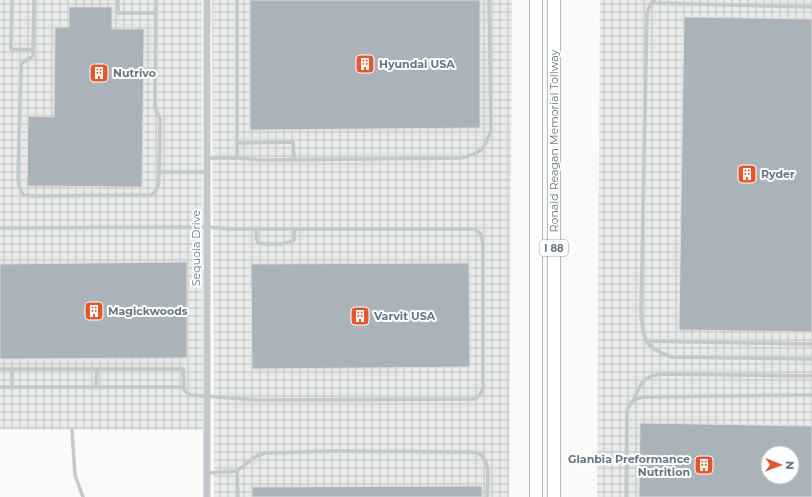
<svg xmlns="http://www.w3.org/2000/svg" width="812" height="497" font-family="Montserrat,sans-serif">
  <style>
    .industrial { fill: url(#industrial-grid); fill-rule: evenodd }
    .building { fill: #aab3b9; stroke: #dcdcda; fill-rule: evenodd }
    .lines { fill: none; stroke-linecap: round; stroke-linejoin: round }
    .highway-casing { stroke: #b4b9bd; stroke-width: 14 }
    .lane { stroke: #c3c8cc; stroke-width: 3.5 }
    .street { stroke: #c3c8cc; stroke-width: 7 }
    .highway { stroke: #fff; stroke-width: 12 }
    .labels { text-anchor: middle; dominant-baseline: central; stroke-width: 4; stroke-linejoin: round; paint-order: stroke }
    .shield { fill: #fff; stroke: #939fa8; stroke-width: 1 }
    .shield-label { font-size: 10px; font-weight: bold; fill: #657683 }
    .poi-label { font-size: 11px; font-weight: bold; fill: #657683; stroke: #fff; text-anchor: start }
    .street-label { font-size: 11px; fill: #657683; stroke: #fff }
  </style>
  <defs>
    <pattern id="industrial-grid" width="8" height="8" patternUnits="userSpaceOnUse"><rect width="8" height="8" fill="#e8e9e9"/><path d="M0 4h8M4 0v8" fill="none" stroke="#c0c1c2"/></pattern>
  </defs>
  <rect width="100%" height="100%" fill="#fafaf8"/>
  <!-- industrial -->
  <path class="industrial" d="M0,0H202L203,430L0,429Z
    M212,0H512L509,497H214Z
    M600,0H812V497H597ZM768,453H792V477H768Z"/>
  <!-- building -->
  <path class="building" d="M250,0H480V128L250,130Z
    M69,7H112V29H144L142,187L27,186L28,116L54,117L55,27H69Z
    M684,17L812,19V332L679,330Z
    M187,262V358L0,359V264Z
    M469,263L470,367L252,369L251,264Z
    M640,423L812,426V497H639ZM768,453H792V477H768Z
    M482,486V497H252V487Z"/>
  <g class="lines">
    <defs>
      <path id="highway" d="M554,0V497
        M536,497V0"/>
    </defs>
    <!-- highway casing -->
    <use href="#highway" class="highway-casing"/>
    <!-- lane -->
    <path class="lane" d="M12,0L11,49L33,50
      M34,0L33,56L21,64L18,178L20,189L23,195L33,196L151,195C159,190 159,182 159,172H207
      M118,0V13H156
      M156,0L155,108L160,119L159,172
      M654,0L650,5L647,13L641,312C643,339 644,348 672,357L812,359
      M651,3L812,7
      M237,143L293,142L294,160
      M207,158H237V0
      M237,158L261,160L460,158C481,154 484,150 491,130L489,0
      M0,228L207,227L230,229H475L481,234L483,245V388L480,395L475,399L258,400L190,395L184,390L183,369H0
      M256,229L257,240L258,243C269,244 284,246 294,240L295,229
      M646,341L812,344
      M12,369V387
      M0,387H183
      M96,387L97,369
      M634,399C641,382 643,377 661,374L812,376
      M72,430L75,475L83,497
      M237,471L238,497
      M207,473L237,471L256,456L265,453L333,451L470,452C474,452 479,453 482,456C491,465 487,485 487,497
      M626,497L627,411C630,402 633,399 643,397L812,395"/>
    <!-- street -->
    <path class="street" d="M207,497V0"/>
    <!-- highway -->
    <use href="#highway" class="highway"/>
  </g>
  <!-- icons -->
  <defs>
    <symbol id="building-square" viewBox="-11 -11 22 22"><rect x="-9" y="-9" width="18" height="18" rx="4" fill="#e4572e" stroke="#fff"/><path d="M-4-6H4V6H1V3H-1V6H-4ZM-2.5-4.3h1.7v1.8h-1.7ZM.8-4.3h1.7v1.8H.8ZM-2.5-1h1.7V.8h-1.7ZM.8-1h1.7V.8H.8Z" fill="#fff"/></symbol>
  </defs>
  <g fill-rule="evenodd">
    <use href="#building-square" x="354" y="53" width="22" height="22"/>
    <use href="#building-square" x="88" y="62" width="22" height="22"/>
    <use href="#building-square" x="736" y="163" width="22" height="22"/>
    <use href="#building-square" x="83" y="300" width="22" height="22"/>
    <use href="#building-square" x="349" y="305" width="22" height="22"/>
    <use href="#building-square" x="693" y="454" width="22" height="22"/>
  </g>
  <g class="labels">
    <!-- shield labels -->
    <rect class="shield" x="540" y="240" width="28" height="16" rx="3"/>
    <g class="shield-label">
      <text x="554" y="248">I 88</text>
    </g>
    <!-- poi labels -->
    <g class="poi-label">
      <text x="379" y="64">Hyundai USA</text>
      <text x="113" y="73">Nutrivo</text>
      <text x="761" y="174">Ryder</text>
      <text x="108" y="311">Magickwoods</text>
      <text x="374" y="316">Varvit USA</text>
      <text x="690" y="459" text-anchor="end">Glanbia Preformance<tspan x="690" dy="13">Nutrition</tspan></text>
    </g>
    <!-- street labels -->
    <g class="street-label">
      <text transform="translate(554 141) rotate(-90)">Ronald Reagan Memorial Tollway</text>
      <text transform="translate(196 248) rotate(-90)">Sequoia Drive</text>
    </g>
  </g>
  <!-- north arrow -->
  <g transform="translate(780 465) rotate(91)"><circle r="19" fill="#ffffff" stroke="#c1c8cd"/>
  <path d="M0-3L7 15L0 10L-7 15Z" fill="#e4572e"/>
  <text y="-6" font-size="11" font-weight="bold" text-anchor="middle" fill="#657683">N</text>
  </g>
</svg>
